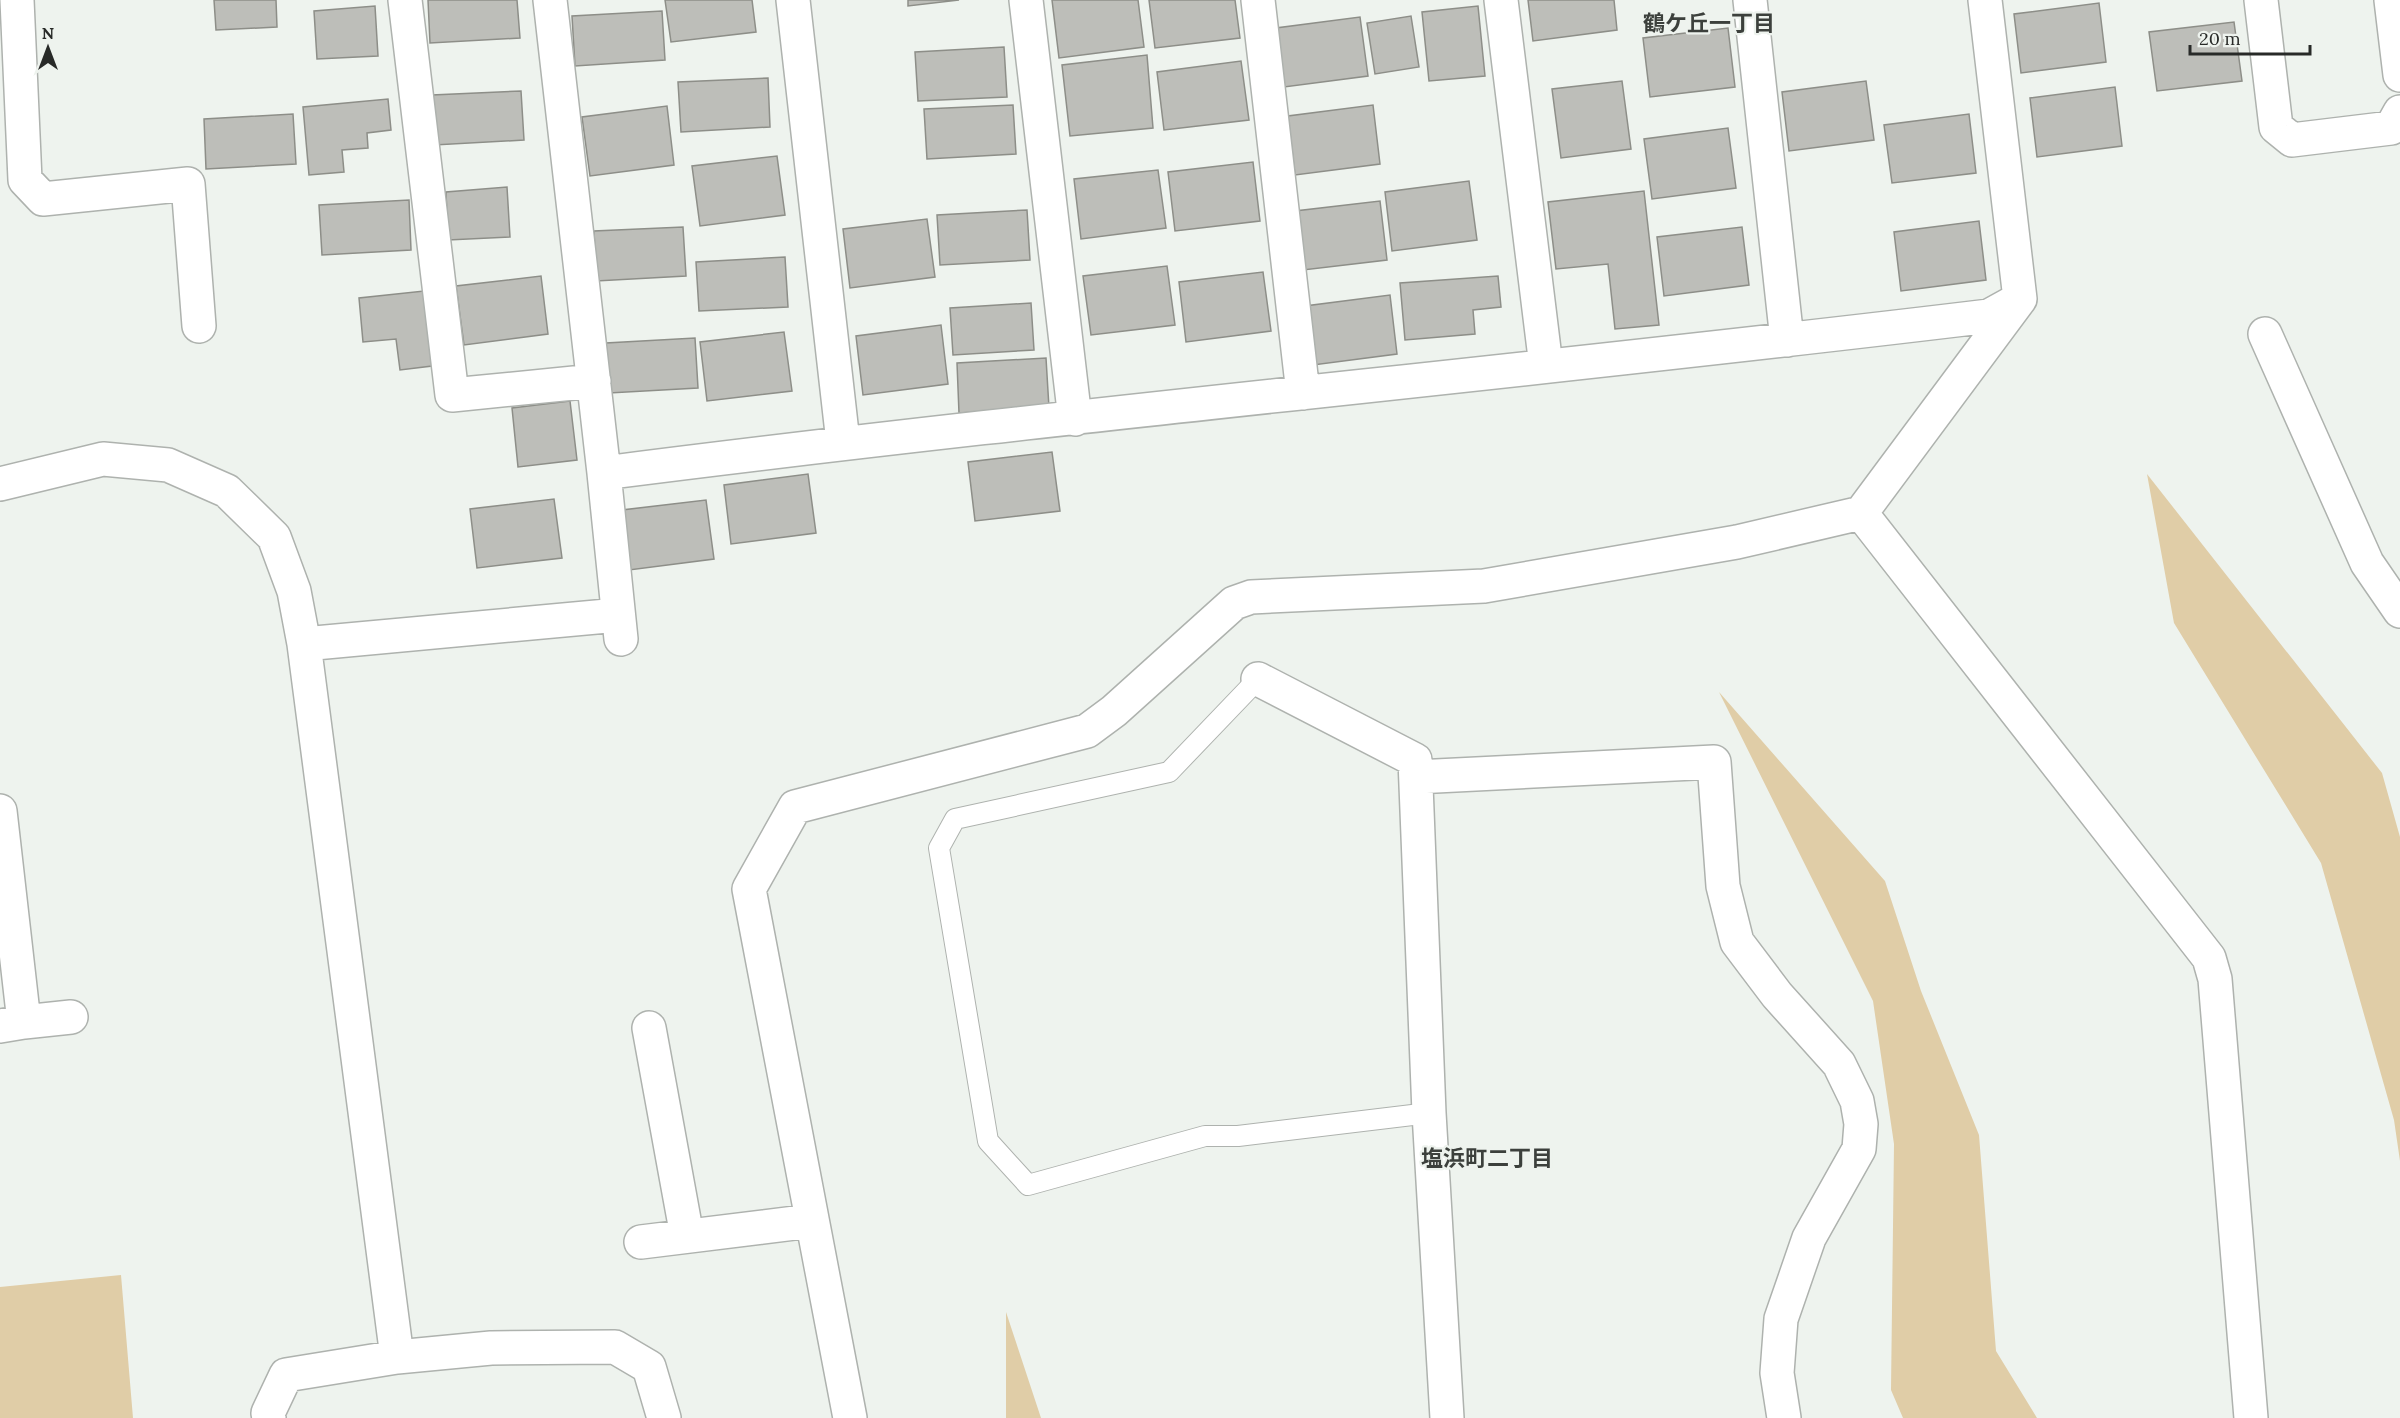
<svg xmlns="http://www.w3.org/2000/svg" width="2400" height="1418" font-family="Lora,'Noto Sans JP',serif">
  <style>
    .green { fill: #e0cda7 }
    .building { fill: #bdbeb9; stroke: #8d8e88; stroke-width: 1.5 }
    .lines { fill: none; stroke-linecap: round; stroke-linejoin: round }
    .service-casing { stroke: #aeb2ae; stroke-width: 22 }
    .minor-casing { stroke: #aeb2ae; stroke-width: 36 }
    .service { stroke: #fff; stroke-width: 20 }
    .minor { stroke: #fff; stroke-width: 33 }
    .labels { text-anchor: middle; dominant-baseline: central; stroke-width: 4.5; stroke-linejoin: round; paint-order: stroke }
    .neighbourhood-label { font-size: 22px; font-weight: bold; fill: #3c403c; stroke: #eef3ee }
  </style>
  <rect width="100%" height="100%" fill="#eef3ee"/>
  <!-- green -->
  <path class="green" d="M2147,474L2382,773L2400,837V1161L2394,1120L2321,863L2174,623Z
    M1719,692L1885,881L1921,991L1979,1135L1996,1351L2037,1418H1903L1891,1390L1894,1144L1873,1001Z
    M121,1275L133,1418H0V1287Z
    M1006,1312L1041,1418H1006Z"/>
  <!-- building -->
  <path class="building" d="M214,0H276L277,27L216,30Z
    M428,0H517L520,38L430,43Z
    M665,0H752L756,32L671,42Z
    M908,0H959L908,6Z
    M1052,0H1138L1144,47L1059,58Z
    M1149,0H1235L1240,38L1155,48Z
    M1528,0H1614L1617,30L1533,41Z
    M2099,3L2106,62L2021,73L2014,14Z
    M375,6L378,56L317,59L314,11Z
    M1478,6L1485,76L1429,81L1422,12Z
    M662,11L665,60L575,66L572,16Z
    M1411,16L1419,67L1375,74L1367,23Z
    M1360,17L1368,76L1284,87L1276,28Z
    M2234,22L2242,81L2157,91L2149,32Z
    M1728,28L1735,87L1650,97L1643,38Z
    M1004,47L1007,97L918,101L915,52Z
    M1147,55L1153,128L1070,136L1062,65Z
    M1241,61L1249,120L1164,130L1157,72Z
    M768,78L770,127L681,132L678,82Z
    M1622,81L1631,149L1561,158L1552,89Z
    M1866,81L1874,140L1789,151L1782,92Z
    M2115,87L2122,146L2037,157L2030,98Z
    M521,91L524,140L434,145L432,95Z
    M388,99L391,130L367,133L368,148L342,150L344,172L309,175L303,107Z
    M1013,105L1016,154L927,159L924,109Z
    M1373,105L1380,164L1295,175L1288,116Z
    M667,106L674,165L590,176L582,117Z
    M293,114L296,164L206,169L204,119Z
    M1969,114L1976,173L1892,183L1884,125Z
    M1728,128L1736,188L1652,199L1644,139Z
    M777,156L785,215L700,226L692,166Z
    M1253,162L1260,221L1175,231L1168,172Z
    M1158,170L1166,228L1081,239L1074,179Z
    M1469,181L1477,240L1392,251L1385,192Z
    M507,187L510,237L448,240L446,192Z
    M1644,191L1659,325L1615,329L1608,264L1556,269L1548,202Z
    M409,200L411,250L322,255L319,205Z
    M1380,201L1387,260L1303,270L1295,211Z
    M1027,210L1030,260L940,265L937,215Z
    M927,219L935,277L850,288L843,229Z
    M1979,221L1986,280L1901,291L1894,232Z
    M683,227L686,276L596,281L594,231Z
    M1742,227L1749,285L1664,296L1657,237Z
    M785,257L788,307L699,311L696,262Z
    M1167,266L1175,325L1091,335L1083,276Z
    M1263,272L1271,331L1186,342L1179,282Z
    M541,276L548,334L464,345L456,286Z
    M1498,276L1501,307L1473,310L1475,334L1405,340L1400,283Z
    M424,291L432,366L400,370L396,339L363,342L359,298Z
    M1390,295L1397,354L1313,365L1305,306Z
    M1031,303L1034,350L953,355L950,308Z
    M941,325L948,384L863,395L856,336Z
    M784,332L792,391L707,401L700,342Z
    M695,338L698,388L609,393L606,343Z
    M1046,358L1049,408L959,413L957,363Z
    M570,401L577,460L518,467L512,408Z
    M1052,452L1060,511L975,521L968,462Z
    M808,474L816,533L731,544L724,485Z
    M554,499L562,558L477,568L470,509Z
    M706,500L714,559L629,570L622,510Z"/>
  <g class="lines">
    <defs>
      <path id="service" d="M1258,679L1169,772L955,819L939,848L988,1141L1028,1185L1205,1136H1238L1429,1113"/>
      <path id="minor" d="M17,0L25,180L43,199L188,184L199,326
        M405,0L452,395L594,381
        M550,0L604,473C1065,414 1528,372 1989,316L2018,300
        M793,0L843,442
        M1026,0L1075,419
        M1258,0L1303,393
        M1501,0L1546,366
        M1750,0L1787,340
        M2261,0L2276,127L2292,140L2391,128L2400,112
        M2391,0L2400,75
        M2265,334L2367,563L2400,611
        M604,473L621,639
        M0,484L103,459L168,465L227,491L274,537L294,591L304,644
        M1861,513L2209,958L2215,979L2251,1418
        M1258,679L1415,760L1429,1113L1447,1418
        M1416,777L1714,762L1723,886L1737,942L1777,995L1839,1064L1857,1101L1861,1124L1859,1149L1809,1238L1781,1319L1777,1373L1784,1418
        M0,811L24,1022L0,1026
        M24,1022L71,1017
        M649,1028L687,1236
        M641,1242L811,1221
        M397,1357L304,644L618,615
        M269,1418L268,1413L286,1375L397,1357L491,1348L615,1347L649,1367L664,1418
        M850,1418L749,889L795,807L1087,731L1114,711L1234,603L1251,597L1484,586L1737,542L1861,513L2020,299L1985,0"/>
    </defs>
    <!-- service casing -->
    <use href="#service" class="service-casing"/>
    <!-- minor casing -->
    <use href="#minor" class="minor-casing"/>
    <!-- service -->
    <use href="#service" class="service"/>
    <!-- minor -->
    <use href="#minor" class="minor"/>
  </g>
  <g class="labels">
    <!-- neighbourhood labels -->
    <g class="neighbourhood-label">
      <text x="1709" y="23">鶴ケ丘一丁目</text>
      <text x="1487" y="1158">塩浜町二丁目</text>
    </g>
  </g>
  <!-- north arrow -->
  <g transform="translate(48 48)" stroke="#eef3ee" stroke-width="4.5" paint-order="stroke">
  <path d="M0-4.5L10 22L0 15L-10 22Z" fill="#282a28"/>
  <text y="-9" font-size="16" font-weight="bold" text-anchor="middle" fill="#282a28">N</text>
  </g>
  <!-- scale -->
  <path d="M2190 45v9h120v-9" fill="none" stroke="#282a28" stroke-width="3"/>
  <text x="2199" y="45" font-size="18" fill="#282a28" stroke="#eef3ee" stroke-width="4.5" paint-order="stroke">20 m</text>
</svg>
